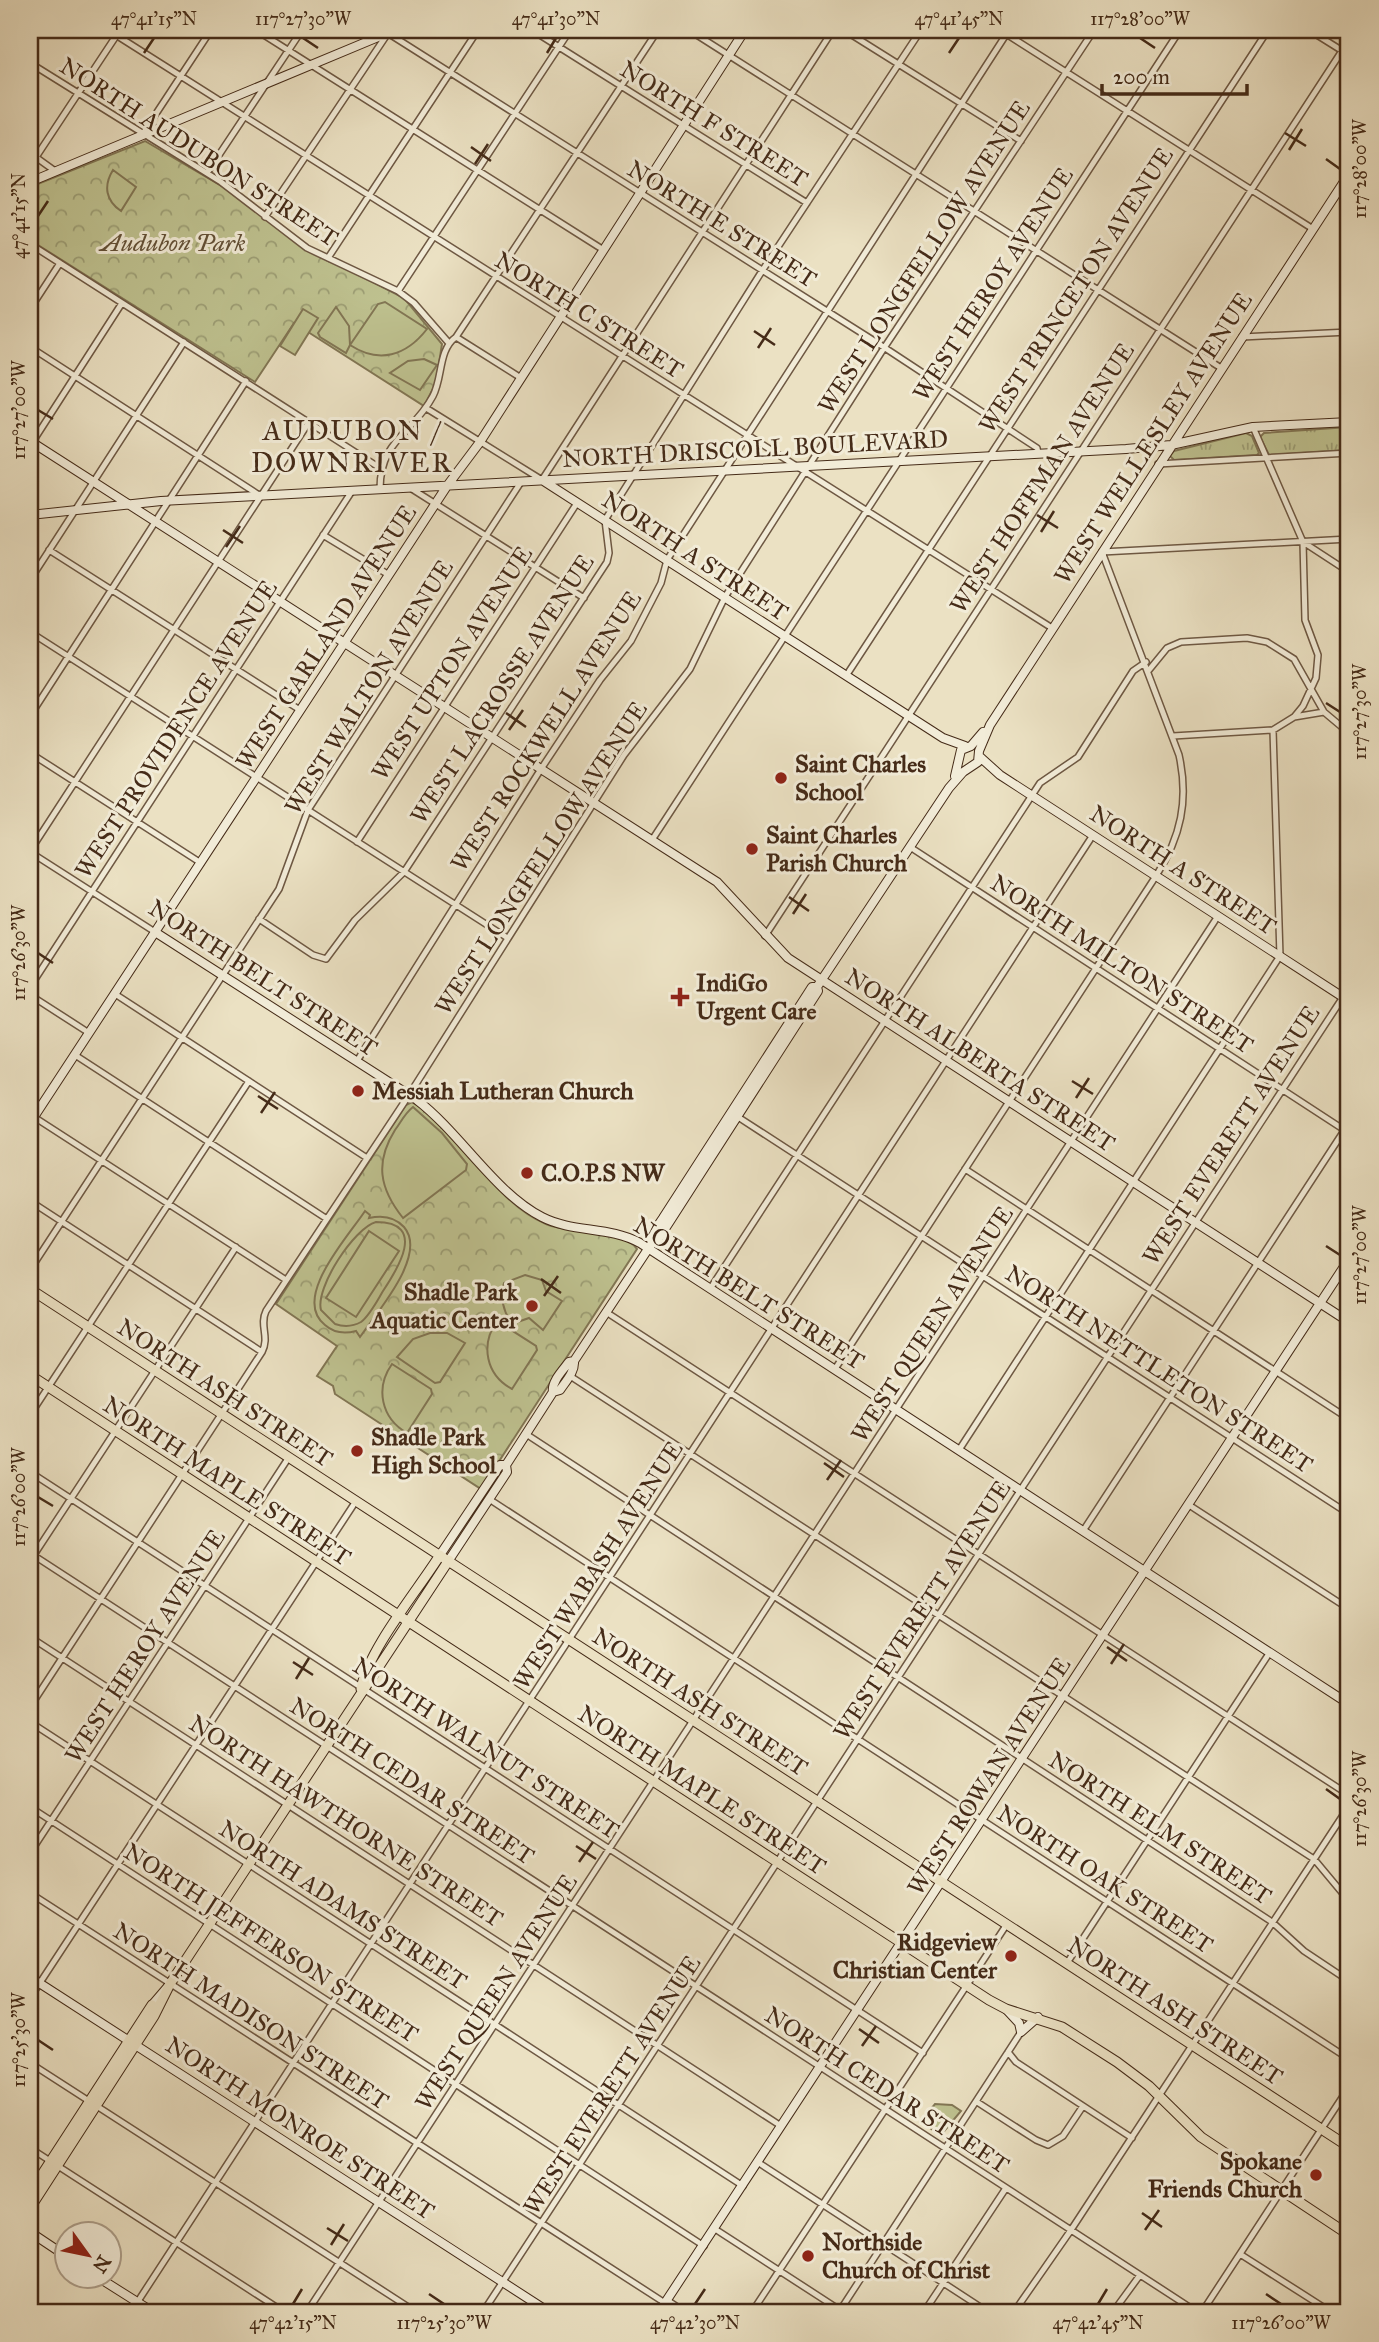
<svg xmlns="http://www.w3.org/2000/svg" width="1379" height="2342" font-family="'IM FELL Great Primer',serif">
  <style>
    .grass { fill: url(#grass-tufts); stroke: #827654; stroke-width: 2 }
    .forest { fill: url(#forest-crowns); stroke: #827654; stroke-width: 2 }
    .pitch { fill: #bec18f; stroke: #827654; stroke-width: 2; fill-rule: evenodd }
    .lines { fill: none; stroke-linecap: round; stroke-linejoin: round }
    .street-casing { stroke: #6e5843; stroke-width: 8 }
    .secondary-casing { stroke: #452b18; stroke-width: 10 }
    .primary-casing { stroke: #452b18; stroke-width: 11 }
    .street { stroke: #f2ecd8; stroke-width: 5 }
    .secondary { stroke: #f2ecd8; stroke-width: 8 }
    .primary { stroke: #ebe1c3; stroke-width: 9 }
    .ticks { fill: none; stroke: #452b18; stroke-width: 2.5 }
    .poi-dot { fill: #8f2418; stroke: #f2ecd8; stroke-width: 2.5 }
    .labels { text-anchor: middle; dominant-baseline: central; stroke-width: 6; stroke-linejoin: round; paint-order: stroke }
    .street-label { font-size: 24px; fill: #452b18; stroke: #f2ecd8 }
    .park-label { font-size: 24px; font-style: italic; fill: #635036; stroke: #f2ecd8 }
    .poi-label { font-size: 24px; font-weight: bold; fill: #452b18; stroke: #f2ecd8; text-anchor: start }
    .quarter-label { font-size: 28px; letter-spacing: 2px; fill: #452b18; stroke: #f2ecd8 }
    .neatline { fill: none; stroke: #452b18; stroke-width: 2.5 }
    .ticks-label { font-size: 18px; text-anchor: middle; fill: #452b18 }
  </style>
  <defs>
    <pattern id="grass-tufts" width="24" height="20" patternUnits="userSpaceOnUse" patternTransform="scale(1.75)"><rect width="24" height="20" fill="#bec18f"/><path d="M3 7l-1-3M5 7V3M7 7l1-3M15 17l-1-3M17 17v-4M19 17l1-3" fill="none" stroke="#9c9d74"/></pattern>
    <pattern id="forest-crowns" width="20" height="18" patternUnits="userSpaceOnUse" patternTransform="scale(1.75)"><rect width="20" height="18" fill="#bec18f"/><path d="M2 6a3 3 0 1 1 6 0M12 15a3 3 0 1 1 6 0" fill="none" stroke="#9c9d74"/></pattern>
  </defs>
  <rect width="100%" height="100%" fill="#ebe1c3"/>
  <filter id="stains"><feTurbulence type="fractalNoise" baseFrequency=".00286" numOctaves="4"/><feColorMatrix values="0 0 0 0 .2 0 0 0 0 .09 0 0 0 0 .02 0 0 0 .5 -.17"/></filter>
  <radialGradient id="worn" r=".72"><stop offset=".6" stop-color="#630" stop-opacity="0"/><stop offset="1" stop-color="#630" stop-opacity=".3"/></radialGradient>
  <!-- grass -->
  <path class="grass" d="M1349,427V450L1269,455L1260,437L1264,433Z
    M1246,433L1252,436L1259,453L1257,455L1174,460L1170,456L1174,451Z"/>
  <!-- forest -->
  <path class="forest" d="M145,141L230,191L298,244L404,298L442,344L436,383L424,406L294,323L255,382L30,240V187Z
    M412,1102C465,1131 489,1200 546,1224C569,1234 623,1228 637,1249L481,1489L335,1394L333,1386L317,1376L337,1346L276,1304L406,1105Z"/>
  <!-- pitch -->
  <path class="pitch" d="M113,170L136,187L121,211C106,201 103,186 113,170Z
    M385,302L427,329C406,356 379,364 350,345L346,353L320,337L318,333L336,307L349,326L350,345L378,304Z
    M303,309L318,318L295,355L280,346Z
    M424,359L437,365L420,390L390,373L408,361Z
    M413,1107L442,1133L467,1164L466,1170L403,1218C379,1188 375,1162 395,1130C401,1122 405,1113 413,1107Z
    M365,1211L370,1215L369,1218C382,1215 395,1217 404,1227C428,1255 377,1312 360,1337L356,1331C345,1334 334,1333 325,1325C291,1298 348,1237 365,1211ZM376,1222C428,1222 397,1270 383,1291C377,1301 370,1315 361,1322C352,1327 344,1327 335,1324L321,1310C315,1288 354,1228 376,1222Z
    M369,1231L399,1251L356,1317L326,1298Z
    M525,1275L542,1280L546,1291L562,1301L543,1330L529,1318L512,1324C504,1313 499,1296 504,1283Z
    M497,1321L536,1346L537,1350L512,1389C486,1375 480,1345 497,1321Z
    M430,1333H447L465,1343L440,1382L435,1383L397,1357L413,1339Z
    M392,1364L431,1389L432,1394L407,1433C381,1418 375,1388 392,1364Z
    M935,2104L952,2105L961,2111L941,2135L920,2122Z"/>
  <g class="lines">
    <defs>
      <path id="street" d="M108,30L1052,628
        M256,30L602,249
        M383,30L879,344L1037,448L1038,453
        M532,30L807,203
        M689,30L1221,368
        M844,30L1021,141
        M1000,30L1313,229
        M1309,30L1349,55
        M30,40L36,30
        M30,63L221,182L307,248L398,291L414,303L448,342
        M142,135L211,30
        M30,153L55,171
        M36,157L120,30
        M207,173L302,30
        M265,217L388,33
        M30,244L380,468
        M328,258L478,30
        M398,291L570,30
        M30,309L60,263
        M456,337L521,378
        M1242,337L1349,332
        M30,347L259,495
        M426,408L542,480L833,30
        M30,446L122,303
        M1158,464L1349,453
        M380,489C380,439 413,434 433,396C443,377 438,350 456,337L658,30
        M412,489L584,598
        M323,535L389,575
        M1303,542L1349,572
        M49,550L300,710
        M1102,552L1349,539
        M30,580L184,342
        M30,632L506,937
        M1149,670L1167,648L1181,642L1247,638L1267,642L1294,659L1324,712L1349,733
        M846,676L1268,30
        M30,716L246,381
        M1294,717L1324,712
        M1173,736L1273,730
        M30,753L201,863
        M652,840L1180,30
        M357,842L577,503
        M910,847L1349,1133
        M30,851L309,422
        M30,852L155,932
        M259,919L313,955L326,959L355,920L404,872L607,562L609,553L605,520L762,271L921,30
        M765,936L1349,40
        M30,987L352,491
        M115,994L367,1158
        M30,995L89,1033
        M75,1055L327,1219
        M357,1061L541,769L600,680L631,641L661,583L667,560L1009,30
        M34,1117L286,1280
        M738,1117L1349,1514
        M965,1169L1349,1419
        M30,1201L262,1352
        M30,1270L279,889L308,810L521,482
        M710,1289L1040,783L1078,757L1133,671L1146,662
        M606,1312L1349,1795
        M835,1369L1156,876C1181,837 1189,800 1179,755L1102,552
        M570,1376L1314,1859L1349,1901
        M30,1415L249,1081
        M526,1434L1272,1922L1304,1951L1349,1981
        M959,1450L1280,956L1273,730L1294,717L1303,706L1316,678L1318,655L1305,620L1303,542L1253,427
        M30,1472L923,2053
        M489,1499L1349,2059
        M1189,1505L1349,1609
        M1083,1531L1349,1123
        M30,1553L1197,2312
        M30,1561L236,1247
        M30,1637L781,2126
        M30,1707L262,1352C270,1337 259,1325 266,1311L409,1095L624,755L690,669L725,597L884,348L1094,30
        M30,1722L743,2186
        M30,1807L704,2246
        M30,1853L289,1457
        M30,1893L665,2303
        M1067,1963L1270,1652
        M30,1998L356,1501
        M1008,2052L1016,2062L1132,2138
        M30,2063L416,2312
        M977,2102L1036,2140L1048,2145L1063,2136L1083,2106
        M30,2148L284,2312
        M759,2163L988,2312
        M715,2229L843,2312
        M1240,2254L1331,2312
        M667,2300L685,2312
        M131,2312L1093,835
        M307,2312L1218,916
        M483,2312L1343,997
        M752,2312L1007,1924
        M839,2312L1021,2032
        M924,2312L1006,2188
        M1014,2312L1071,2230L1349,1806
        M1113,2312L1140,2275
        M1202,2312L1349,2087"/>
      <path id="secondary" d="M30,182L395,30
        M30,441L717,882L788,958L1349,1322
        M542,480L943,738L965,746
        M30,515L161,501L1126,449L1171,445L1253,427L1349,422
        M980,757L1000,775L1349,1001
        M955,776L961,750L971,746L983,732
        M155,932L417,1100C461,1134 495,1193 542,1217C573,1233 609,1226 640,1243L1349,1704
        M30,1123L447,486L480,442L745,30
        M652,1243L650,1237L663,1218L812,987H817
        M553,1392L560,1390C566,1381 575,1372 574,1361L652,1243L657,1241L670,1221L818,991L817,987L949,788L963,772L978,762L979,751L990,725L1349,174
        M440,1555L500,1465H506
        M449,1560L507,1472L506,1465L553,1392C551,1382 563,1370 569,1362L574,1361
        M30,1977L549,2312
        M152,2005L170,1984
        M1006,2009L1019,2023L1021,2032L1038,2017
        M30,2232L66,2256
        M96,2276L153,2312
        M659,2312L1349,1259"/>
      <path id="primary" d="M30,1289L1349,2147
        M30,1375L989,2000L1006,2009L1062,2027L1117,2062L1149,2086L1201,2137L1349,2235
        M361,1689C368,1650 418,1590 440,1555
        M30,2193L152,2005
        M30,2208L154,2016L170,1984L449,1560"/>
    </defs>
    <!-- street casing -->
    <use href="#street" class="street-casing"/>
    <!-- secondary casing -->
    <use href="#secondary" class="secondary-casing"/>
    <!-- primary casing -->
    <use href="#primary" class="primary-casing"/>
    <!-- street -->
    <use href="#street" class="street"/>
    <!-- secondary -->
    <use href="#secondary" class="secondary"/>
    <!-- primary -->
    <use href="#primary" class="primary"/>
  </g>
  <!-- ticks -->
  <path class="ticks" d="M303,38L318,48M1140,38L1155,48M144,53L154,38M547,53L556,38M949,53L959,38M1285,133L1306,146M471,147L491,161M1289,150L1302,129M1326,159L1340,169M475,164L488,144M38,216L48,201M754,331L775,345M758,348L771,328M38,410L53,419M1037,515L1058,528M223,530L243,543M1041,532L1054,511M226,547L240,526M1326,703L1340,712M506,713L526,727M509,730L523,710M789,897L809,911M793,914L806,894M38,953L53,963M1072,1081L1093,1094M258,1096L278,1109M1076,1098L1089,1078M261,1113L275,1092M1326,1246L1340,1255M541,1279L561,1293M544,1296L558,1276M824,1463L844,1477M827,1480L841,1460M38,1497L53,1506M1107,1647L1127,1661M293,1662L313,1675M1111,1664L1124,1644M296,1679L309,1658M1326,1789L1340,1799M576,1846L596,1859M579,1862L593,1842M859,2029L879,2043M38,2040L53,2050M862,2046L876,2026M1142,2213L1162,2227M327,2228L348,2241M1145,2230L1159,2210M331,2245L344,2224M429,2294L444,2304M1266,2294L1281,2304M293,2304L302,2289M695,2304L705,2289M1098,2304L1107,2289"/>
  <!-- markers -->
  <g class="poi-dot">
    <circle cx="781" cy="778" r="7"/>
    <circle cx="752" cy="849" r="7"/>
    <path d="M676.5 986.5h7v7h7v7h-7v7h-7v-7h-7v-7h7z"/>
    <circle cx="358" cy="1091" r="7"/>
    <circle cx="527" cy="1173" r="7"/>
    <circle cx="532" cy="1306" r="7"/>
    <circle cx="357" cy="1451" r="7"/>
    <circle cx="1011" cy="1956" r="7"/>
    <circle cx="1316" cy="2175" r="7"/>
    <circle cx="808" cy="2256" r="7"/>
  </g>
  <g class="labels">
    <!-- street labels -->
    <g class="street-label">
      <text transform="translate(714 124) rotate(32)">NORTH F STREET</text>
      <text transform="translate(199 152) rotate(33)">NORTH AUDUBON STREET</text>
      <text transform="translate(722 224) rotate(32)">NORTH E STREET</text>
      <text transform="translate(924 257) rotate(-57)">WEST LONGFELLOW AVENUE</text>
      <text transform="translate(993 284) rotate(-57)">WEST HEROY AVENUE</text>
      <text transform="translate(1076 290) rotate(-57)">WEST PRINCETON AVENUE</text>
      <text transform="translate(589 315) rotate(32)">NORTH C STREET</text>
      <text transform="translate(1153 438) rotate(-57)">WEST WELLESLEY AVENUE</text>
      <text transform="translate(755 449) rotate(-3)">NORTH DRISCOLL BOULEVARD</text>
      <text transform="translate(1042 478) rotate(-57)">WEST HOFFMAN AVENUE</text>
      <text transform="translate(695 556) rotate(33)">NORTH A STREET</text>
      <text transform="translate(326 637) rotate(-57)">WEST GARLAND AVENUE</text>
      <text transform="translate(452 663) rotate(-57)">WEST UPTON AVENUE</text>
      <text transform="translate(369 687) rotate(-58)">WEST WALTON AVENUE</text>
      <text transform="translate(502 689) rotate(-57)">WEST LACROSSE AVENUE</text>
      <text transform="translate(176 729) rotate(-57)">WEST PROVIDENCE AVENUE</text>
      <text transform="translate(546 731) rotate(-57)">WEST ROCKWELL AVENUE</text>
      <text transform="translate(541 858) rotate(-57)">WEST LONGFELLOW AVENUE</text>
      <text transform="translate(1183 870) rotate(33)">NORTH A STREET</text>
      <text transform="translate(1122 964) rotate(33)">NORTH MILTON STREET</text>
      <text transform="translate(263 978) rotate(33)">NORTH BELT STREET</text>
      <text transform="translate(980 1060) rotate(33)">NORTH ALBERTA STREET</text>
      <text transform="translate(1231 1135) rotate(-57)">WEST EVERETT AVENUE</text>
      <text transform="translate(749 1293) rotate(32)">NORTH BELT STREET</text>
      <text transform="translate(932 1324) rotate(-57)">WEST QUEEN AVENUE</text>
      <text transform="translate(1159 1369) rotate(33)">NORTH NETTLETON STREET</text>
      <text transform="translate(225 1393) rotate(33)">NORTH ASH STREET</text>
      <text transform="translate(227 1481) rotate(33)">NORTH MAPLE STREET</text>
      <text transform="translate(598 1565) rotate(-57)">WEST WABASH AVENUE</text>
      <text transform="translate(922 1610) rotate(-57)">WEST EVERETT AVENUE</text>
      <text transform="translate(145 1646) rotate(-57)">WEST HEROY AVENUE</text>
      <text transform="translate(700 1702) rotate(33)">NORTH ASH STREET</text>
      <text transform="translate(486 1748) rotate(33)">NORTH WALNUT STREET</text>
      <text transform="translate(989 1776) rotate(-57)">WEST ROWAN AVENUE</text>
      <text transform="translate(412 1781) rotate(33)">NORTH CEDAR STREET</text>
      <text transform="translate(702 1790) rotate(33)">NORTH MAPLE STREET</text>
      <text transform="translate(346 1821) rotate(33)">NORTH HAWTHORNE STREET</text>
      <text transform="translate(1160 1828) rotate(33)">NORTH ELM STREET</text>
      <text transform="translate(1105 1879) rotate(33)">NORTH OAK STREET</text>
      <text transform="translate(343 1905) rotate(33)">NORTH ADAMS STREET</text>
      <text transform="translate(271 1943) rotate(33)">NORTH JEFFERSON STREET</text>
      <text transform="translate(496 1992) rotate(-57)">WEST QUEEN AVENUE</text>
      <text transform="translate(1175 2011) rotate(33)">NORTH ASH STREET</text>
      <text transform="translate(251 2016) rotate(33)">NORTH MADISON STREET</text>
      <text transform="translate(612 2085) rotate(-57)">WEST EVERETT AVENUE</text>
      <text transform="translate(887 2090) rotate(33)">NORTH CEDAR STREET</text>
      <text transform="translate(300 2128) rotate(33)">NORTH MONROE STREET</text>
    </g>
    <!-- park labels -->
    <g class="park-label">
      <text x="173" y="243">Audubon Park</text>
    </g>
    <!-- poi labels -->
    <g class="poi-label">
      <text x="795" y="764">Saint Charles<tspan x="795" dy="28">School</tspan></text>
      <text x="766" y="835">Saint Charles<tspan x="766" dy="28">Parish Church</tspan></text>
      <text x="696" y="983">IndiGo<tspan x="696" dy="28">Urgent Care</tspan></text>
      <text x="372" y="1091">Messiah Lutheran Church</text>
      <text x="541" y="1173">C.O.P.S NW</text>
      <text x="518" y="1292" text-anchor="end">Shadle Park<tspan x="518" dy="28">Aquatic Center</tspan></text>
      <text x="371" y="1437">Shadle Park<tspan x="371" dy="28">High School</tspan></text>
      <text x="997" y="1942" text-anchor="end">Ridgeview<tspan x="997" dy="28">Christian Center</tspan></text>
      <text x="1302" y="2161" text-anchor="end">Spokane<tspan x="1302" dy="28">Friends Church</tspan></text>
      <text x="822" y="2242">Northside<tspan x="822" dy="28">Church of Christ</tspan></text>
    </g>
    <!-- quarter labels -->
    <g class="quarter-label">
      <text x="352" y="430">AUDUBON /<tspan x="352" dy="32">DOWNRIVER</tspan></text>
    </g>
  </g>
  <!-- margin -->
  <rect width="1379" height="2342" fill="none" stroke="#ebe1c3" stroke-width="77"/>
  <!-- north arrow -->
  <g transform="translate(88 2255) rotate(123)"><circle r="33" fill="#f2ecd8" stroke="#ad9f8b" stroke-width="2"/>
  <path d="M0-5L12 26L0 18L-12 26Z" fill="#8f2418"/>
  <text y="-10" font-size="19" font-weight="bold" text-anchor="middle" fill="#452b18">N</text>
  </g>
  <!-- scale -->
  <path d="M1102 84v10h145v-10" fill="none" stroke="#452b18" stroke-width="3.5"/>
  <text x="1113" y="84" font-size="21" fill="#452b18" stroke="#f2ecd8" stroke-width="5" paint-order="stroke">200 m</text>
  <rect x="38" y="38" width="1302" height="2266" class="neatline"/>
  <g class="ticks-label">
    <text x="154" y="25">47°41'15"N</text>
    <text x="303" y="25">117°27'30"W</text>
    <text x="556" y="25">47°41'30"N</text>
    <text x="959" y="25">47°41'45"N</text>
    <text x="1140" y="25">117°28'00"W</text>
    <text transform="translate(1360 169) rotate(-90)" y="6">117°28'00"W</text>
    <text transform="translate(19 216) rotate(-90)" y="6">47°41'15"N</text>
    <text transform="translate(19 410) rotate(-90)" y="6">117°27'00"W</text>
    <text transform="translate(1360 712) rotate(-90)" y="6">117°27'30"W</text>
    <text transform="translate(19 953) rotate(-90)" y="6">117°26'30"W</text>
    <text transform="translate(1360 1255) rotate(-90)" y="6">117°27'00"W</text>
    <text transform="translate(19 1497) rotate(-90)" y="6">117°26'00"W</text>
    <text transform="translate(1360 1799) rotate(-90)" y="6">117°26'30"W</text>
    <text transform="translate(19 2040) rotate(-90)" y="6">117°25'30"W</text>
    <text x="293" y="2329">47°42'15"N</text>
    <text x="444" y="2329">117°25'30"W</text>
    <text x="695" y="2329">47°42'30"N</text>
    <text x="1098" y="2329">47°42'45"N</text>
    <text x="1281" y="2329">117°26'00"W</text>
  </g>
  <rect width="100%" height="100%" filter="url(#stains)"/>
  <rect width="100%" height="100%" fill="url(#worn)"/>
</svg>
